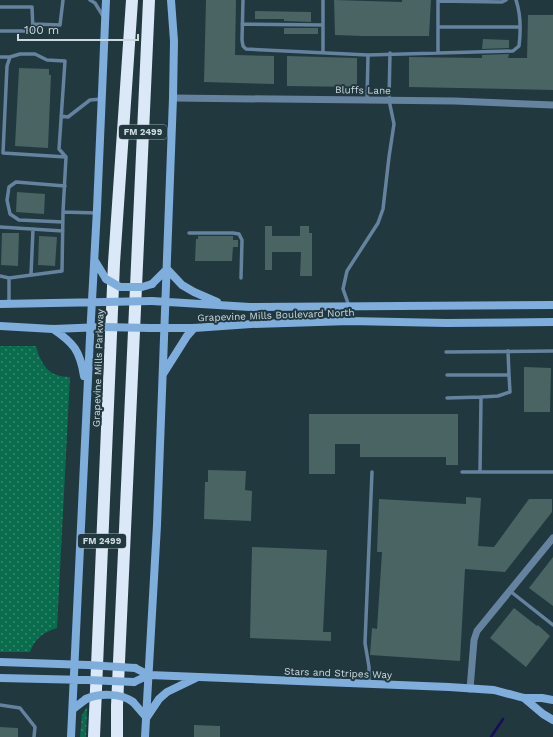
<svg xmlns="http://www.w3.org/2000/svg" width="553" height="737" font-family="'Work Sans',sans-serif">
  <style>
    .grass { fill: url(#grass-dots) }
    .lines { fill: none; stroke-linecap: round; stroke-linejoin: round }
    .stream { stroke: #180d59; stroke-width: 2.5 }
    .building { fill: #496463 }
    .lane { stroke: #65829f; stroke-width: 3.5 }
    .street { stroke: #65829f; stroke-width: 7 }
    .secondary { stroke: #7faddc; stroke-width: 8 }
    .highway { stroke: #dae8f7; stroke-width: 12 }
    .secondary-bridge { stroke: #7faddc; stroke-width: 8 }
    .labels { text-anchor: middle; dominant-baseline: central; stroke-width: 4; stroke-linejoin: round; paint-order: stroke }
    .shield { fill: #21383f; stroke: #99a9ae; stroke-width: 1 }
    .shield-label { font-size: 9px; font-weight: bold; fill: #ccd9de }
    .street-label { font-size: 10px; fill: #ccd9de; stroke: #21383f }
  </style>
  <defs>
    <pattern id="grass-dots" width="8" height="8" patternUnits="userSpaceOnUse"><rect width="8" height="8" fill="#096c4d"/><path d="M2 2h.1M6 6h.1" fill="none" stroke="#37876f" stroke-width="1.8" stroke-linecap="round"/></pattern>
  </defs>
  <rect width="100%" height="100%" fill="#21383f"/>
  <!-- grass -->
  <path class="grass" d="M0,346H36C41,365 49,377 70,377L57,628C44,632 35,638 30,652H0Z
    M87,707L86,737H80L82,715Z"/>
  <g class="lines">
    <!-- stream -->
    <path class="stream" d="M491,737L503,719"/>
  </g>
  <!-- building -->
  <path class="building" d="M206,0H236L235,55L274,56V84L204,82Z
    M334,0L402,2V0H431L429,36H363L335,35Z
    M255,11L311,12V22L284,21V19H255Z
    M528,15H553V90L409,87V57L482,58V55L509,54L508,58H527Z
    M284,28H318V34H284Z
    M483,39L509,40V48L482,49Z
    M287,56L357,58V87L287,86Z
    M19,68L49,69V75H51L48,148L15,146Z
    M17,192L45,194L44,214L16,212Z
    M265,226H272V236H300V226H309V233H312V276H300L301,252H272V270H265Z
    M2,233H19L18,266L1,265Z
    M39,236L57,237L55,266L38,265Z
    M198,236H233V240H238V247H233L232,261H195L196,239H198Z
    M524,367L551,368L550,412H524Z
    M309,414H458V465H446V457H360V444H335V474H309Z
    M208,470L246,471L245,490L252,491L251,521L204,519L205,482H208Z
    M466,497L481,498L478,546L494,547L529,499H552V512L505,572L465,569L460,661L370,655L372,628L377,629L382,552H377L379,499L466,504Z
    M252,547L327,550L323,632H331V641L250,638Z
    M553,557V606L529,588Z
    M514,608L537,626L538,625L550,636L526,667L490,638Z
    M194,725L220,726V737H194Z
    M0,727L18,728V737H0Z"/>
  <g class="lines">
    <!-- lane -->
    <path class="lane" d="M90,0L95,3L103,16
      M243,0L242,40L243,46L246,49L368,55L513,51L519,46C521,30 521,15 516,0
      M438,1L502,2L506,0
      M0,7H32L33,31H0
      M33,24L60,25L63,0
      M242,24L323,25
      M438,27H520
      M438,52V0
      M323,53V0
      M0,57H10
      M367,100L368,55
      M61,116L68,117L90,100L102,99
      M63,212L97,213
      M63,222L19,220L10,214L7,200L9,187L16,182L65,186
      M0,227L63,231
      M189,233H233L239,234L242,240L241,278
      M31,275L33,229
      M0,276L9,278
      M9,304V278L62,271L63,212L66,157L59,149L65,61L47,60L35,54H20L10,57L7,66L3,153L66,157
      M349,306L343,289L347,271L378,223L383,209L389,157L394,124L389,100L390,53
      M508,351L509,375
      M446,352L553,351
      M447,375H509L510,392L498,396L481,397L480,472
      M447,398L481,397
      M462,472H553
      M510,591L553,625
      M369,683V667L365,643L372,472
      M0,705L20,708L35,727L34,737"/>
    <!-- street -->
    <path class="street" d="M173,98L455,101L553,105
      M470,689L474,640L477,631L553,538"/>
    <!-- secondary -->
    <path class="secondary" d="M95,261L106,279
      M152,284L167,269L182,285L194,292L217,302
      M152,301L250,307L553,305
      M0,304L105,302
      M0,326L53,329L103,327
      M150,328H194L251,324L350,321L446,323L553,322
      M53,329C74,343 80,351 84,376
      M163,374L187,336L194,328
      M0,662L88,665
      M135,668L149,675L449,687L494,690L524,698H542L553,700
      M0,678L87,680
      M134,682L149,675
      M524,698L543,714L553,720
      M133,702L146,717
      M73,709L86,699
      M147,717L159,699L167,692L196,678
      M71,737L90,337L97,209L106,0
      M145,737L157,525L173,98L174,41L171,0"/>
    <!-- highway -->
    <path class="highway" d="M94,737L114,263L132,0
      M117,737V706L149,0"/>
    <!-- secondary-bridge -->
    <path class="secondary-bridge" d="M106,279L120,287H142L152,284
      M105,302L152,301
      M103,327L150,328
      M88,665L135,668
      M87,680L134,682
      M86,699C99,693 121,693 133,702"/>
  </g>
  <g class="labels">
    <!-- shield labels -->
    <g class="shield">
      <rect x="119" y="125" width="48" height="14" rx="3"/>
      <rect x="78" y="534" width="48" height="14" rx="3"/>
    </g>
    <g class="shield-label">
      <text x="143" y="132">FM 2499</text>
      <text x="102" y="541">FM 2499</text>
    </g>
    <!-- street labels -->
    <g class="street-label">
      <text transform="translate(363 90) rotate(1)">Bluffs Lane</text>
      <text transform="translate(276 315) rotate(-2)">Grapevine Mills Boulevard North</text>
      <text transform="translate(98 368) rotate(-88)">Grapevine Mills Parkway</text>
      <text transform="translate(338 673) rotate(2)">Stars and Stripes Way</text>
    </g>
  </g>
  <!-- scale -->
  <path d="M18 34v6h120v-6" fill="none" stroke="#ccd9de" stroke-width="2"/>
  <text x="24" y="34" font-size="12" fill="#ccd9de" stroke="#21383f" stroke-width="3" paint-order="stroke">100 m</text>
</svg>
